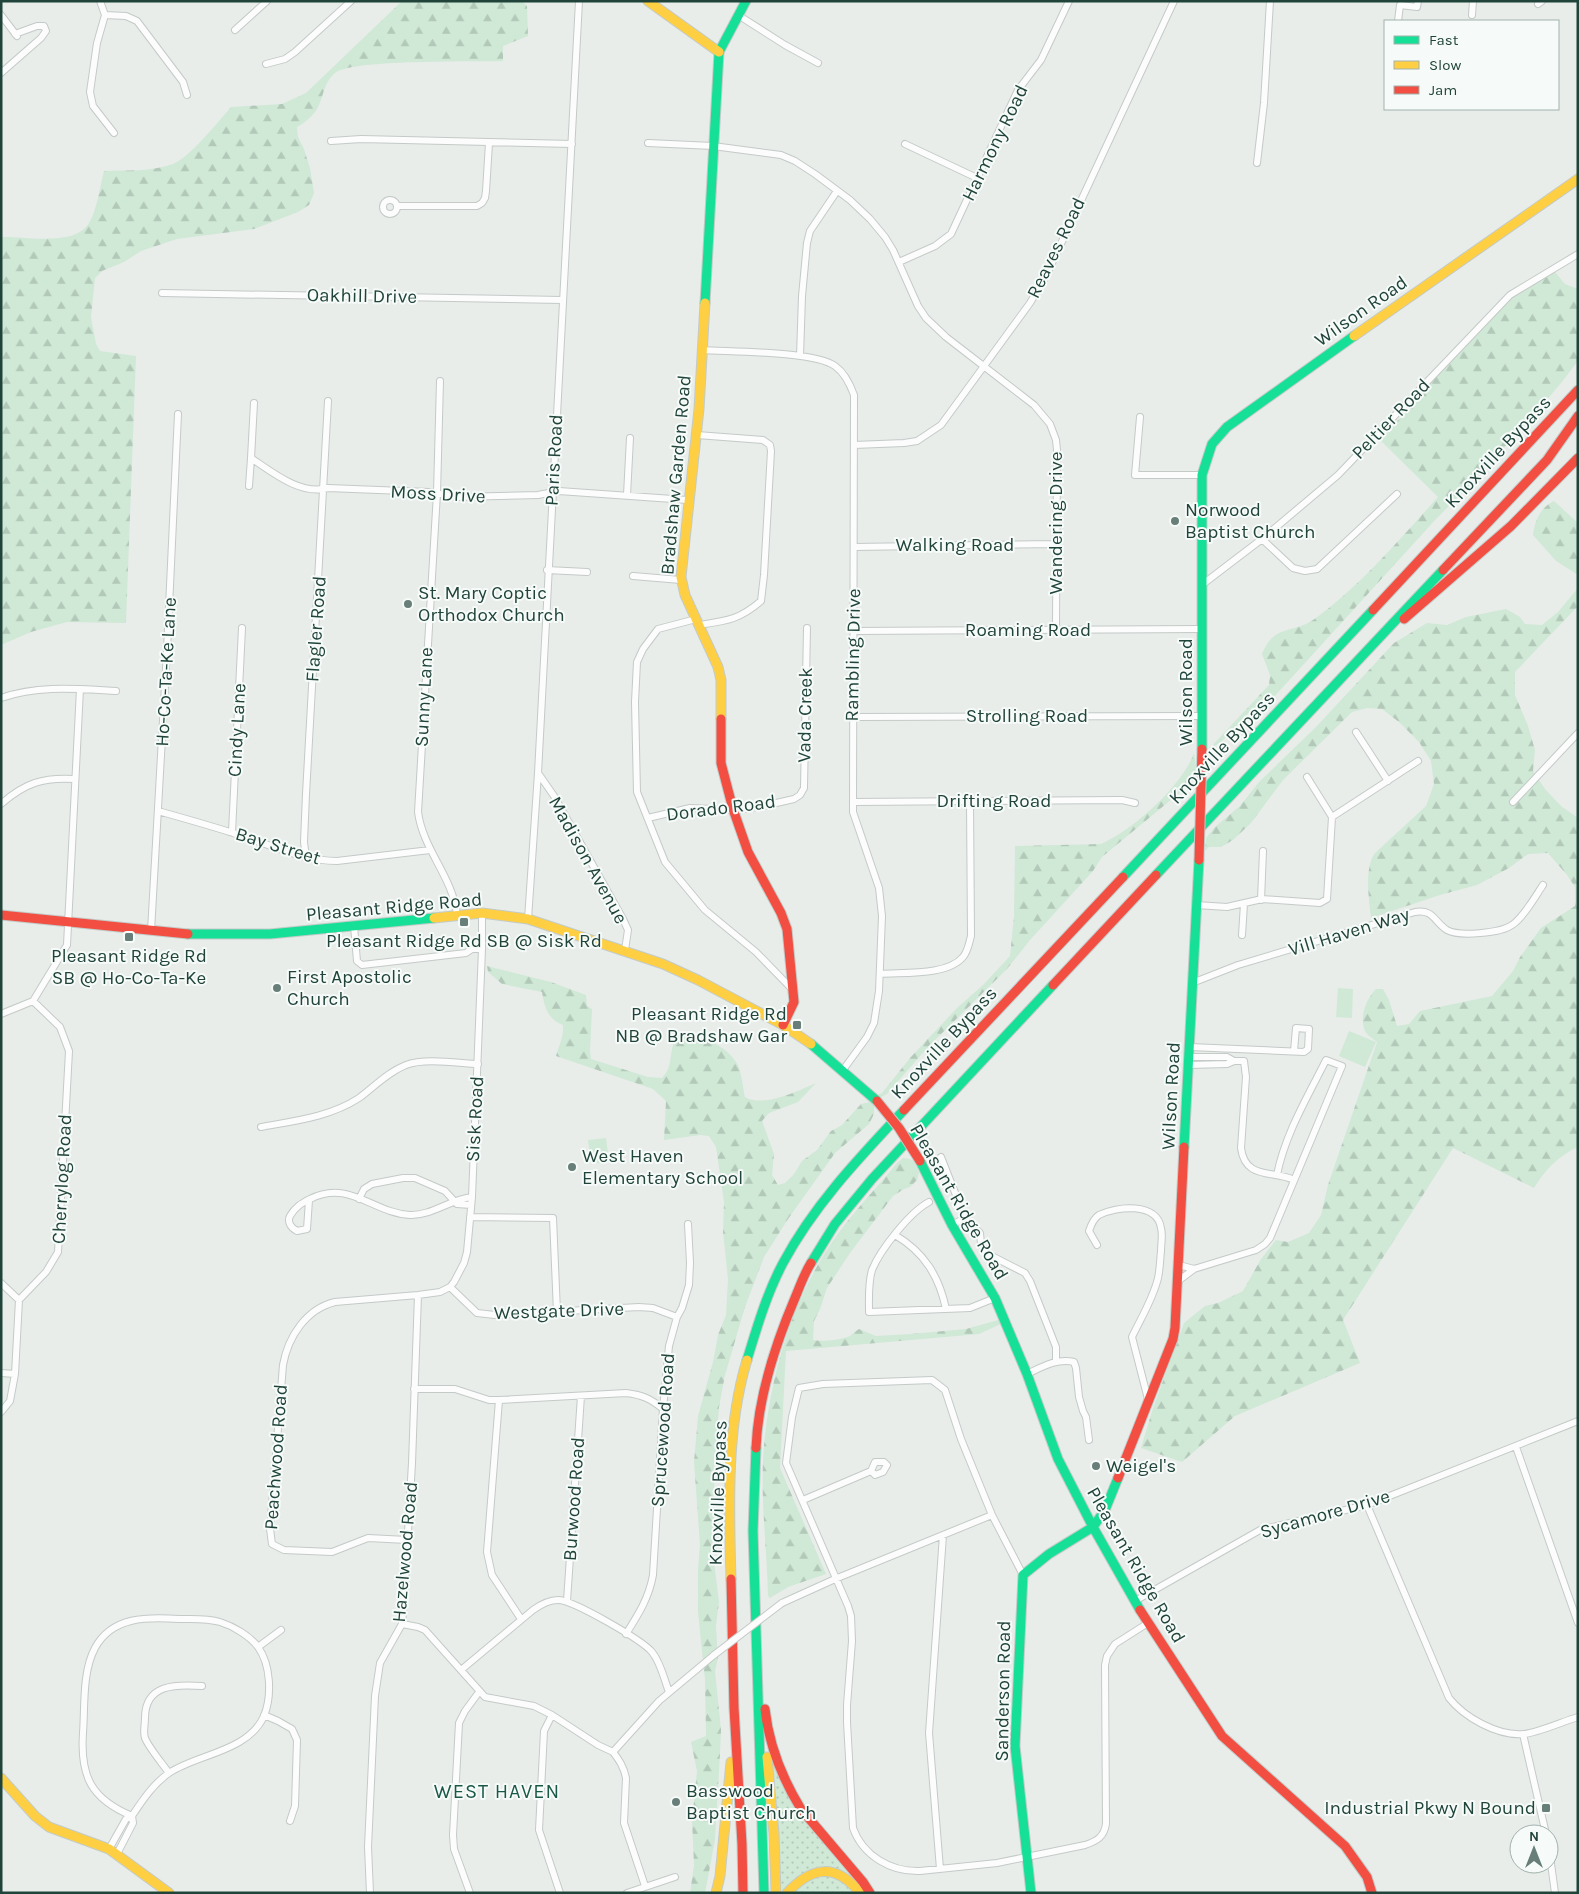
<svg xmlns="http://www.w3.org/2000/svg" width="1579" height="1894" font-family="Karla,sans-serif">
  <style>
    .grass { fill: url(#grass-dots) }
    .forest { fill: url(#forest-firs) }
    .green { fill: #d0e8d6 }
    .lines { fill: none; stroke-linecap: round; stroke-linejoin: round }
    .street-casing { stroke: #c4cac7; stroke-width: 8 }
    .fast-casing { stroke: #c3cbc8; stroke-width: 11 }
    .slow-casing { stroke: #c3cbc8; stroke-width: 11 }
    .jam-casing { stroke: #c3cbc8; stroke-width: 11 }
    .street { stroke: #fcfcfc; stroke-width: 6 }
    .fast { stroke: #16e098; stroke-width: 9 }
    .slow { stroke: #ffcf43; stroke-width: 9 }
    .jam { stroke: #f24e42; stroke-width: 9 }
    .street-bridge-casing { stroke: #c4cac7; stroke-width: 8; stroke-linecap: butt }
    .jam-bridge-casing { stroke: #c3cbc8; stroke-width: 11; stroke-linecap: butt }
    .street-bridge { stroke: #fcfcfc; stroke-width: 6 }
    .jam-bridge { stroke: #f24e42; stroke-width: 9 }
    .poi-dot { fill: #677f78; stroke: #f6fbf9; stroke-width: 2 }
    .labels { text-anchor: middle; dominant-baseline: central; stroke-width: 4; stroke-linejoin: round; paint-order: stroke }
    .street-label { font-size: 19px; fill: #21443a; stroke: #f6fbf9 }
    .poi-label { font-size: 19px; fill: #21443a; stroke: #f6fbf9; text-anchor: start }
    .neighbourhood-label { font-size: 20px; letter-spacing: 1px; fill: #1a5948; stroke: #f6fbf9 }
  </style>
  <defs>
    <pattern id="grass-dots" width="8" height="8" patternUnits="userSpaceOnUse" patternTransform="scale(1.25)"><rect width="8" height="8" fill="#d0e8d6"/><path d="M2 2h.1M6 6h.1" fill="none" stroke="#b2c8b8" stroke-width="1.8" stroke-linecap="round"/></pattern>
    <pattern id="forest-firs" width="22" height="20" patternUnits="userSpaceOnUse" patternTransform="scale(1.25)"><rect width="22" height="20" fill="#d0e8d6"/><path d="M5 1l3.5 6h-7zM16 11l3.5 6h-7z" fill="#b2c8b8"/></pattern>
  </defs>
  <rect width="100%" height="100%" fill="#e8edea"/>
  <!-- grass -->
  <path class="grass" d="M772,1757L775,1765L861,1885L836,1869L782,1893Z
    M825,1875L841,1879L854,1893H792L803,1882Z"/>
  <!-- forest -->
  <path class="forest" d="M402,1H522L527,6L528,36L503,46V61C475,62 352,59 335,73C323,83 324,97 317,109C312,117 304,123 297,127L298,137L304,149L310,168L314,193L309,205L298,212L254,229L177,239L141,251L124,262L102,271L95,278L91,317L96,344L100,351L136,356L126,623L67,622L31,632L1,645V237C25,236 75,247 89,223C97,210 100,186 104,171C126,170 151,172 173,164C191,156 217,123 231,107L282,104L306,93Z
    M1555,272L1565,284L1578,289V361L1561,383L1533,416L1466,489L1436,519L1273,698C1266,703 1257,707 1250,712C1236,724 1226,742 1209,749L1269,685L1270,675L1262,654C1274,623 1293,635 1316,618C1361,585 1400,539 1438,497L1379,439L1405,413L1426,388L1511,297Z
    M1554,501L1578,523V575L1556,561L1533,535C1535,520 1540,508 1554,501Z
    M1578,588V606L1515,672V695L1528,726L1535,750L1533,771L1545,789L1561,806L1578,818V1147C1558,1156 1545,1170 1534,1188L1453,1148L1343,1320L1360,1363L1235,1416L1182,1462L1141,1448L1153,1408L1184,1323L1205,1306L1218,1303L1243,1291L1261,1259L1276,1240L1288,1242L1309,1233L1321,1215L1328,1185L1377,1042C1373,1039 1367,1035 1365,1031C1359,1017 1366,999 1376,989H1383L1389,1000L1397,1026L1409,1024L1420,1011L1492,996L1513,971L1520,957L1541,928L1575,906V887L1567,875L1548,853L1528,854L1509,868L1477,885L1440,895L1371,918C1369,900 1364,868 1375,853L1426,806L1434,784L1431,761L1419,742L1399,722L1382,709L1367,708L1352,712L1283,780L1251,823L1233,840L1221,847H1209L1205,851L1206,838L1215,827L1240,806L1259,782L1316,727L1394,643L1427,623L1447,625L1466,617L1506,609L1520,617L1525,624L1542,625L1558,612Z
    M1194,753L1196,766L1194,777L1178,794L1102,857L1093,871L1030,940L1007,969L928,1047L887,1094L881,1097L878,1095L882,1093L910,1058L956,1009L984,984L1010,956L1014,916L1015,846L1101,844C1133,830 1182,786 1194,753Z
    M487,966L551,982L586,995L587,1006L592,1009L590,1051L591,1059L648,1077L662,1078C676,1064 666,1048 680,1033C700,1037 724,1043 736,1062C741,1068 743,1088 745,1097C763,1108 798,1091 816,1083L798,1102L769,1113L762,1121L774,1154L772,1175L778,1185L785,1183L794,1174L802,1161L817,1150L831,1131L842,1125L861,1104L870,1102L874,1105V1114L869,1124L835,1153L788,1219L764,1257L745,1307L725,1375L719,1407L714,1473L715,1512L712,1546L719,1602L716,1626L718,1658L715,1671L721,1730L720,1754L715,1840L705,1893H690L694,1865L692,1820L697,1771L691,1742L706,1736L705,1680L698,1612V1570L700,1545L694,1462L698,1416L713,1362L718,1335L726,1315L728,1279L723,1232L724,1202L716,1147L709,1136L700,1135L664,1140L666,1101L653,1089L556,1056C559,1045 564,1036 563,1025C548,1020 544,1006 542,992L502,984L488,972Z
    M903,1158L910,1159L914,1161L919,1173L917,1180L910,1187L904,1189L893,1196L850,1253L827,1288L820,1309L814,1321L813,1340C822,1342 841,1340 850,1336C853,1334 855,1331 859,1329L876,1336L911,1334L966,1329L998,1320L1003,1323L979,1334L786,1351L780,1468L826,1574L788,1587L770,1598L768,1596C767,1551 761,1505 763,1460C768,1383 789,1306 832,1242C851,1214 876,1189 897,1163Z"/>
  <!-- green -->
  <path class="green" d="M1338,988L1353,989L1352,1018L1336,1017Z
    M1349,1031L1376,1042L1365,1067L1339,1056Z
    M606,1138L609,1162L591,1164L588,1140Z"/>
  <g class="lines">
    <defs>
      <path id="street" d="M100,1L105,15L97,43L90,92L93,106L114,133
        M1538,4L1542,1
        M1,15L17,36
        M105,15L126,16L137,21L183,82L187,95
        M738,15L785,45L818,63
        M1472,15L1473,1
        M1398,21L1400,5L1417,7L1418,1
        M235,30L267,1
        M266,64L285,59L295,52L351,1
        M1,73L41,38L46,31L44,26H37L15,34
        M331,141L361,139L572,144
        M648,143L713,146L781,155L795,161L815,174L850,200L870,219L885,237L893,250L918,306L926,318L946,337L1034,405L1050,424L1056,440L1057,450L1056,629
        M905,144L977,178
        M1257,163L1264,103L1270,1
        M383 207a7 7 0 1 1 14 0a7 7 0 1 1-14 0Z
        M398,206H477L482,203L485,198L486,191L489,143
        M899,262L935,246L951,234L1018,90L1041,60L1069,1
        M162,293L562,300
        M702,350C731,352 814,351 835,366C845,373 850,384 854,395L853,812L879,888L882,916L879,991L874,1023L867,1037L843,1070
        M800,356L802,296L807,243L810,231L837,191
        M440,381L437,493L418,812C423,850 453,877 457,915
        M254,403L251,458C272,472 301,496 328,488L429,492L458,497L538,495L559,491L687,500
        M1140,417L1135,475H1202
        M697,435L763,440L770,445L771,451L764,575L761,601C739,620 726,621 699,625
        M854,445L904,443L917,441L941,425L1030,303L1045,278L1174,1
        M249,486L251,458
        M627,495L630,438
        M1262,539L1293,568L1305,571L1317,569L1397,494
        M854,547L1057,544
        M547,570L587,572
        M633,576L681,580
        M1203,584L1262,539L1338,475L1510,295L1578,254
        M696,619L658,629L643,649L637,662L635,702L637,792L665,862L705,910L756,952L792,989
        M853,631L1202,629
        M1,698C39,685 77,689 116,691
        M852,717L1202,716
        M1356,732L1388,781
        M538,773L554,796L623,919L628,930L625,950
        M1307,777L1332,817
        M853,802L1122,800L1135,803
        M1513,802L1578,733
        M1,804C25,783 43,777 75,779
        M158,811C183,818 208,825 233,833C267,843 301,861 337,861L430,850
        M648,818L690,808L737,810L763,806L794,799L800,795L804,788L807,628
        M232,832L242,628
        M306,858L304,842L306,794L328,401
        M1261,900L1263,851
        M1196,905L1227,907L1262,899L1320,903L1327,899L1332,817L1418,761
        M528,919L538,773L579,1
        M354,926L357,961L362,965L466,953L472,949H482
        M151,931L167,650L178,414
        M1242,935L1244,904
        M880,974C903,972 947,976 963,957C968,951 969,943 971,936L970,802
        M1192,983L1238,965L1415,912C1434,909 1434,922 1447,930C1459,937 1501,933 1512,925C1523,918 1535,897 1543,885
        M1,1014L33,1001L67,945L80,689
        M1190,1047L1304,1052L1308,1049L1309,1029L1296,1028L1294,1051
        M1189,1057H1227L1234,1061
        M1189,1065L1227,1064L1234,1061H1244L1246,1077L1241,1148C1245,1180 1273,1170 1294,1180
        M261,1127C294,1121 330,1117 359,1098C374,1087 388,1072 406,1065C424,1058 457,1063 478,1064
        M941,1157L965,1218L980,1233L981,1244L986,1253L1025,1273L1030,1281L1056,1347V1362
        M359,1199L364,1189L372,1184L403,1178H415L445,1191L457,1204L471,1205
        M309,1200L307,1229L297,1231C291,1228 287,1222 290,1216C295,1207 302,1203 310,1199C349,1179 373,1213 410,1215C431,1216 451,1199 472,1197
        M929,1202C910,1212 880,1250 872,1270C868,1283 869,1298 869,1312L970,1308L995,1298
        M470,1217L553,1218L557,1312
        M952,1225L965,1218
        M895,1235C924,1252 939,1276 946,1309
        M1097,1245L1089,1231C1091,1225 1094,1218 1099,1215C1117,1206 1157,1202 1161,1228C1163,1235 1161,1244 1161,1251C1160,1260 1160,1269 1158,1278C1153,1299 1141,1318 1132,1337L1149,1403
        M1179,1265L1194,1269L1256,1250L1265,1244L1270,1238L1342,1066L1326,1060C1308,1096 1285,1134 1277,1175
        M1178,1281L1194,1269
        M1,1283L19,1300
        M450,1287L477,1313L495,1315L639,1307L653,1308L677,1317
        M1,1373L15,1374
        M1027,1374C1042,1367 1057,1358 1074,1362L1076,1368L1079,1397L1083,1411L1086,1417L1089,1440
        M414,1389H455L489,1400H499L626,1393C643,1395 651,1399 663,1409
        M499,1400L487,1552L492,1575L521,1619
        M1,1412L10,1401L15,1374L19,1300L46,1272L58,1252L69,1051L60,1027L33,1001
        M1516,1447L1578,1623
        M803,1500L871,1471L875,1462H884L887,1465L883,1472L875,1475L871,1471
        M1367,1505L1449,1698C1464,1717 1497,1736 1523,1734C1535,1734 1564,1721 1578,1717
        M407,1540L368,1538L332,1552L284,1550L272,1544L270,1529L283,1365C288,1337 306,1309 335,1302L418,1295L440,1292L450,1287L454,1282L464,1263L467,1252L472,1197L482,949V913
        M1023,1575L992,1515L961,1439L945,1390L932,1380L823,1384L799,1388L792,1417L786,1463L848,1606L851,1616L852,1641L847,1705V1722L853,1828C863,1856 891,1872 920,1871L997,1863L1085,1845C1097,1841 1104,1837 1106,1824L1105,1665L1107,1656L1115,1644L1148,1623
        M567,1601L581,1396
        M1135,1601L1260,1530L1367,1505L1578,1421
        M782,1603L835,1579L992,1515
        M402,1624L418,1627L425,1630L485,1697L534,1706L552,1715L598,1745L613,1752
        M626,1634C638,1615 649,1598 653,1575L663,1409L669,1346L677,1317L682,1308L689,1285L690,1263L688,1224
        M258,1647L281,1630
        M461,1670L533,1610C540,1605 549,1600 558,1600C573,1600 642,1640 652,1652C661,1663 664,1679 669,1692
        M264,1715L278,1721L292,1729L297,1740L295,1806L290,1821
        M552,1715L544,1731L539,1830L560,1893
        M1523,1734L1546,1834
        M613,1752C619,1760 624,1767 626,1778L624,1823L645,1886
        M613,1752L659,1701L714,1655
        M169,1773C162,1763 149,1748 145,1738C143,1733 145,1724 145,1718C145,1684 176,1684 202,1686
        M109,1849L126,1819L132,1816C142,1801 153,1784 169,1773C197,1754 248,1752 264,1716C272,1696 271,1665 258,1647C250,1636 233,1626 220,1622C207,1618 193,1619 179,1619C148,1617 112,1616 95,1648C82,1672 85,1707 83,1733C80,1776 91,1799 132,1816
        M1549,1849L1555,1893
        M117,1854L133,1823L132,1816
        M940,1869L929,1733L943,1535
        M370,1893L368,1847L375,1696L380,1663L402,1624L404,1600L412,1463L418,1295
        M470,1893L454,1849L453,1835L459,1723L465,1711L479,1692
        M627,1893L675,1877"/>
      <path id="fast" d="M705,303L719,52L746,1
        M1202,749V475L1212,444L1227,427L1354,336
        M1156,875L1443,570
        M1123,877L1373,610
        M188,934H270L434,918
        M811,1044L877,1101
        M1184,1147L1199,860
        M920,1161L952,1225L995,1298L1027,1374L1058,1459L1093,1527L1140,1610
        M811,1263L835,1224L872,1179L1053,985
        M747,1360C757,1327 767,1293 783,1263C814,1205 859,1158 904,1110
        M756,1448L753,1531L764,1893
        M1031,1893L1015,1746L1023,1575L1049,1554L1093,1527L1105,1510L1118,1478"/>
      <path id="slow" d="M648,1L719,52
        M705,303L699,409L681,577L685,595L718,667L721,680V719
        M1354,336L1578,179
        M434,918L482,913L528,919L663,964L698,980L783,1025L811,1044
        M731,1579C729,1508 726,1428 747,1360
        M767,1757L774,1834L776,1893
        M1,1778L35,1816L49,1827L109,1849L169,1893
        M716,1893L720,1876L731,1762
        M787,1893C812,1866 836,1863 860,1893"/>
      <path id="jam" d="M1443,570L1547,460L1578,416
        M1373,610L1578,390
        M1404,619L1511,526L1578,458
        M721,719V763L733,809L748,852L781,913L787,929L794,1002L783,1025
        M1,915L188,934
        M1053,985L1156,875
        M904,1110L1123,877
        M756,1448C758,1397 775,1345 795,1298C800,1286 804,1274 811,1263
        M1118,1478L1173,1339L1175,1328L1184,1147
        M731,1579L734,1708L742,1844L743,1893
        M1140,1610L1222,1736L1345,1846L1367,1877L1372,1893
        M765,1709C769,1746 782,1778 801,1809L863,1882L870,1893"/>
    </defs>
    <!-- street casing -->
    <use href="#street" class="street-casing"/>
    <!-- fast casing -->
    <use href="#fast" class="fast-casing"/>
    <!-- slow casing -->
    <use href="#slow" class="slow-casing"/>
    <!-- jam casing -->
    <use href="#jam" class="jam-casing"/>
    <!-- street -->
    <use href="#street" class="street"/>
    <!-- fast -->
    <use href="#fast" class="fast"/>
    <!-- slow -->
    <use href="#slow" class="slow"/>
    <!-- jam -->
    <use href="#jam" class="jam"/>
    <defs>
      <path id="street-bridge" d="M714,1655L782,1603"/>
      <path id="jam-bridge" d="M1199,860L1202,749
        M877,1101L899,1128L920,1161"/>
    </defs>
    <!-- street-bridge casing -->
    <use href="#street-bridge" class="street-bridge-casing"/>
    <!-- jam-bridge casing -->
    <use href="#jam-bridge" class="jam-bridge-casing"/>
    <!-- street-bridge -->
    <use href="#street-bridge" class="street-bridge"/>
    <!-- jam-bridge -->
    <use href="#jam-bridge" class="jam-bridge"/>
  </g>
  <!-- markers -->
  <g class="poi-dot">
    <circle cx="1175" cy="521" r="5"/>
    <circle cx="408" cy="604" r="5"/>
    <rect x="459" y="917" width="10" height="10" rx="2.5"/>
    <rect x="124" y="932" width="10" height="10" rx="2.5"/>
    <circle cx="277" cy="988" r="5"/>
    <rect x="792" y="1020" width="10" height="10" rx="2.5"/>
    <circle cx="572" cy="1167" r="5"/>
    <circle cx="1096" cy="1466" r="5"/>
    <circle cx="676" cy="1802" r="5"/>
    <rect x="1541" y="1803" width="10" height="10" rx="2.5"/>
  </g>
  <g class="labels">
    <!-- street labels -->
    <g class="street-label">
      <text transform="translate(995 143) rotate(-64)">Harmony Road</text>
      <text transform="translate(1056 248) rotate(-64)">Reaves Road</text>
      <text transform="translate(362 296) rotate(1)">Oakhill Drive</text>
      <text transform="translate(1361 311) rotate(-35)">Wilson Road</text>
      <text transform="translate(1391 419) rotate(-46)">Peltier Road</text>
      <text transform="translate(1498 452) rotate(-47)">Knoxville Bypass</text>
      <text transform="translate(554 460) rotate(-87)">Paris Road</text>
      <text transform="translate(676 475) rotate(-85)">Bradshaw Garden Road</text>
      <text transform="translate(438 494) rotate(3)">Moss Drive</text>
      <text transform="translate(1056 523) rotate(-90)">Wandering Drive</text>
      <text x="955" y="545">Walking Road</text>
      <text transform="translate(316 629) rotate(-86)">Flagler Road</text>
      <text x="1028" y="630">Roaming Road</text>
      <text transform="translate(853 655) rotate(-89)">Rambling Drive</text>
      <text transform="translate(166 672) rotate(-87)">Ho-Co-Ta-Ke Lane</text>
      <text transform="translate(1186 692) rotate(-90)">Wilson Road</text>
      <text transform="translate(424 697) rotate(-87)">Sunny Lane</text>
      <text transform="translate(805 715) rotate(-89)">Vada Creek</text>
      <text x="1027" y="716">Strolling Road</text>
      <text transform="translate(237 730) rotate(-87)">Cindy Lane</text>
      <text transform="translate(1222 748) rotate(-47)">Knoxville Bypass</text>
      <text x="994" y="801">Drifting Road</text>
      <text transform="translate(721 808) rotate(-7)">Dorado Road</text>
      <text transform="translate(278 846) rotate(17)">Bay Street</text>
      <text transform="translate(588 860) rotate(61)">Madison Avenue</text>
      <text transform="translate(394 907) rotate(-5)">Pleasant Ridge Road</text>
      <text transform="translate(1349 932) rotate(-17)">Vill Haven Way</text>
      <text transform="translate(944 1043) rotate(-47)">Knoxville Bypass</text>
      <text transform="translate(1171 1096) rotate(-87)">Wilson Road</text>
      <text transform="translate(475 1119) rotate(-87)">Sisk Road</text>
      <text transform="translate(62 1179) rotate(-87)">Cherrylog Road</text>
      <text transform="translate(959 1202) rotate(60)">Pleasant Ridge Road</text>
      <text transform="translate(559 1311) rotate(-2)">Westgate Drive</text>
      <text transform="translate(663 1430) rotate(-86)">Sprucewood Road</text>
      <text transform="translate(276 1457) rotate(-86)">Peachwood Road</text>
      <text transform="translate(718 1493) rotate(-88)">Knoxville Bypass</text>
      <text transform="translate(574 1499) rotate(-86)">Burwood Road</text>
      <text transform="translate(1325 1514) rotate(-16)">Sycamore Drive</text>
      <text transform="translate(405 1552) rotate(-85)">Hazelwood Road</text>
      <text transform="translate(1136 1565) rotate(60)">Pleasant Ridge Road</text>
      <text transform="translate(1003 1691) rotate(-89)">Sanderson Road</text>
    </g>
    <!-- poi labels -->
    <g class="poi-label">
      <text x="1185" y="510">Norwood<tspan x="1185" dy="22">Baptist Church</tspan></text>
      <text x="418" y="593">St. Mary Coptic<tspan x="418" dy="22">Orthodox Church</tspan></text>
      <text x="464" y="941" text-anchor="middle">Pleasant Ridge Rd SB @ Sisk Rd</text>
      <text x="129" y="956" text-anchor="middle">Pleasant Ridge Rd<tspan x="129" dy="22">SB @ Ho-Co-Ta-Ke</tspan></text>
      <text x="287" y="977">First Apostolic<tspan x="287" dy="22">Church</tspan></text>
      <text x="787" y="1014" text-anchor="end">Pleasant Ridge Rd<tspan x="787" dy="22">NB @ Bradshaw Gar</tspan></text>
      <text x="582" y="1156">West Haven<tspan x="582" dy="22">Elementary School</tspan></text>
      <text x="1106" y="1466">Weigel's</text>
      <text x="686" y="1791">Basswood<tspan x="686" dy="22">Baptist Church</tspan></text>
      <text x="1536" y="1808" text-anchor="end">Industrial Pkwy N Bound</text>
    </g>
    <!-- neighbourhood labels -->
    <g class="neighbourhood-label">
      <text x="497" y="1791">WEST HAVEN</text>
    </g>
  </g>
  <!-- border -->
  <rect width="1579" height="1894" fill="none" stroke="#21443a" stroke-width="5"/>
  <!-- legend -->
  <rect x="1384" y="20" width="175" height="90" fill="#f6fbf9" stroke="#a1b2ad"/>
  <rect x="1394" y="36" width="25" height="8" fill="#16e098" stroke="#a1b2ad"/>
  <text x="1429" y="45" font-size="15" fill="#21443a">Fast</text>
  <rect x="1394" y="61" width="25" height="8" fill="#ffcf43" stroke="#a1b2ad"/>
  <text x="1429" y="70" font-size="15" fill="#21443a">Slow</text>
  <rect x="1394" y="86" width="25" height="8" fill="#f24e42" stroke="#a1b2ad"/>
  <text x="1429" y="95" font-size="15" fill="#21443a">Jam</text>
  <!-- north arrow -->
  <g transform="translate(1534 1849)"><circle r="24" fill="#f6fbf9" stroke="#a1b2ad"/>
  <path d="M0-4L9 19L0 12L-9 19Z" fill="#677f78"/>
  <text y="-8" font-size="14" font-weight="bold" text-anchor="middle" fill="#21443a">N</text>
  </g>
</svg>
